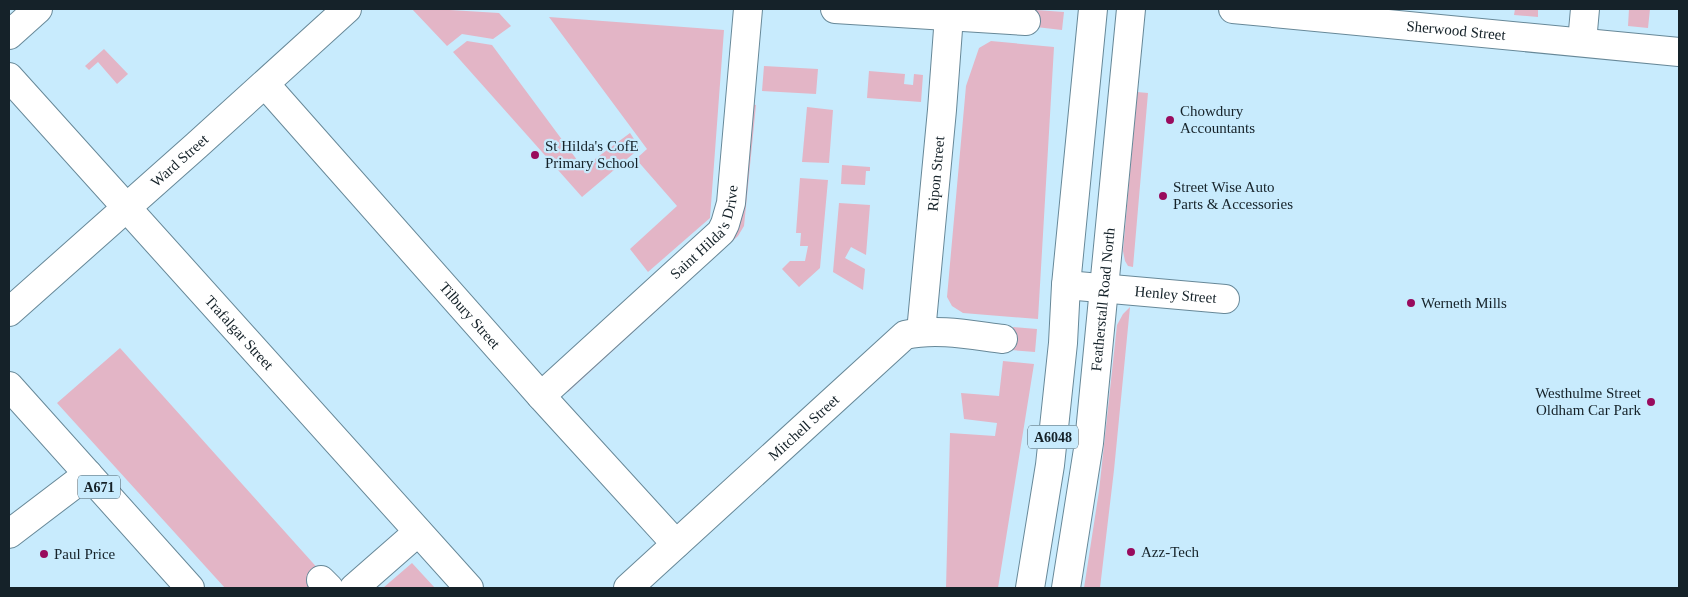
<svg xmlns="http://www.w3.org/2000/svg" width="1688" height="597" font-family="Georgia,serif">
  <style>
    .green { fill: #e3b5c6 }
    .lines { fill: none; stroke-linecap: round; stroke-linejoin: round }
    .minor-casing { stroke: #678898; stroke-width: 30 }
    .major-casing { stroke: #678898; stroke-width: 30 }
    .minor { stroke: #fff; stroke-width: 28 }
    .major { stroke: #fff; stroke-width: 28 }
    .poi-dot { fill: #990b5d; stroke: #c8ebfd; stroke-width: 2 }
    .labels { text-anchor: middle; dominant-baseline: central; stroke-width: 4.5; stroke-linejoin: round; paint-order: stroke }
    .shield { fill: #c8ebfd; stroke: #4b5e69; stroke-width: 1 }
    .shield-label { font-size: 14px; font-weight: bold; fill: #152229 }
    .street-label { font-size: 15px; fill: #152229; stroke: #c8ebfd }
    .poi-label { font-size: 15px; fill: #152229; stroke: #c8ebfd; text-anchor: start }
  </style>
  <rect width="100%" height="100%" fill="#c8ebfd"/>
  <!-- green -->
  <path class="green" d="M412,9H434L499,13L511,26L493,39L462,34L447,46Z
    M1515,9H1538V17L1514,15Z
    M1629,9H1650L1648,28L1628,26Z
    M1036,10L1064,12L1062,30L1036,27Z
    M549,17L724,30L710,218L648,272L630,249L677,206L636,159L647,149Z
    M467,41L492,45L583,168L630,133L640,148L582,197L453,52Z
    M991,41L1054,47L1038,319L963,313L952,306L947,297L966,86L979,48Z
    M104,49L128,74L117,84L98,62L89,70L85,66Z
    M764,66L818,69L816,94L762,91Z
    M869,71L905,74L904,84L913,85L914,74L923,75L921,102L867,98Z
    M1137,92L1148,93L1133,267L1128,266L1125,261L1123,251Z
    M751,104L756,105L744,226L738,236L568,392L565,388L733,234Z
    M807,107L833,110L829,163L802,162Z
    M842,165L870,167V171H866L865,185L841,184Z
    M800,178L828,180L820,268L799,287L782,269L790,261H805L808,246H800L801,233H796Z
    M839,203L870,205L866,255L851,247L845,258L865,269L863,290L833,272Z
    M1130,307L1114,470L1100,588H1084L1099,491L1117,325L1123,314Z
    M1013,327L1037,329L1035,352L1011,350Z
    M120,348L321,572L312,588H225L57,403Z
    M1003,361L1034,364L998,588H946L950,433L995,436L997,423L964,419L961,393L999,396Z
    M412,563L435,588H383Z"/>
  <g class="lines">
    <defs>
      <g id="minor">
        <path d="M835,9L1026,21"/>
        <path id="s1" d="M1233,9L1679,52"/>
        <path d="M9,35L38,9"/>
        <path d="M1582,42L1585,9"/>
        <path id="s2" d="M9,77L469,588"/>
        <path id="s3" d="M265,84L541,396L676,544"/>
        <path id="s4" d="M1066,285L1225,299"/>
        <path id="s5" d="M9,312L197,145L347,9"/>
        <path id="s6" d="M921,332L942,110L949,16"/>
        <path id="s7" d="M541,396L721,232L725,224L731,203L748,9"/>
        <path d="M9,534L88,474"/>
        <path d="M321,580L329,588"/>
        <path d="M354,588L418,532"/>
        <path id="s8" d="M628,588L905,335C937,328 971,335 1003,339"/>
      </g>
      <g id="major">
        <path d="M9,386L190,588"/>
        <path d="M1030,588L1050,465L1063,343L1066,285L1093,9"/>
        <path id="s9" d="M1066,588L1089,443L1131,9"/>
      </g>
    </defs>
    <!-- minor casing -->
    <use href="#minor" class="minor-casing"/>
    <!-- major casing -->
    <use href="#major" class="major-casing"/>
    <!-- minor -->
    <use href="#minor" class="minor"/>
    <!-- major -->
    <use href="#major" class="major"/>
  </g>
  <!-- markers -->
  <g class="poi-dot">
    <circle cx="1170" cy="120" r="5"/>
    <circle cx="535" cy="155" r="5"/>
    <circle cx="1163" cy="196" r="5"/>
    <circle cx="1411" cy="303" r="5"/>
    <circle cx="1651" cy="402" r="5"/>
    <circle cx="1131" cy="552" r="5"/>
    <circle cx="44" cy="554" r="5"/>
  </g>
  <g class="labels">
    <!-- shield labels -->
    <g class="shield">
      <rect x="1028" y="425.5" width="50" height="23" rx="4"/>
      <rect x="78" y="475.5" width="42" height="23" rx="4"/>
    </g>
    <g class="shield-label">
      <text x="1053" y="437">A6048</text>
      <text x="99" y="487">A671</text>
    </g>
    <!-- street labels -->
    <g class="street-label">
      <text stroke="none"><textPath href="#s1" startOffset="224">Sherwood Street</textPath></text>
      <text stroke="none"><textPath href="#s5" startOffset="228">Ward Street</textPath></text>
      <text stroke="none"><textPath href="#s6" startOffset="159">Ripon Street</textPath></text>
      <text stroke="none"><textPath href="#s7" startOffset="235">Saint Hilda's Drive</textPath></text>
      <text stroke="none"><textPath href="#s4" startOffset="110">Henley Street</textPath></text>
      <text stroke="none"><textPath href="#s9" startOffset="291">Featherstall Road North</textPath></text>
      <text stroke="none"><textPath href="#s3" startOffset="309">Tilbury Street</textPath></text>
      <text stroke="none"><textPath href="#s2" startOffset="344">Trafalgar Street</textPath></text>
      <text stroke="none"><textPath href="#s8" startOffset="238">Mitchell Street</textPath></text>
    </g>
    <!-- poi labels -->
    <g class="poi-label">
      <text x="1180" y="111">Chowdury<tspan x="1180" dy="17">Accountants</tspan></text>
      <text x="545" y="146">St Hilda's CofE<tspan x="545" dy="17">Primary School</tspan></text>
      <text x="1173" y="187">Street Wise Auto<tspan x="1173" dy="17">Parts &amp; Accessories</tspan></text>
      <text x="1421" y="303">Werneth Mills</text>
      <text x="1641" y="393" text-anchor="end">Westhulme Street<tspan x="1641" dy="17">Oldham Car Park</tspan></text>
      <text x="1141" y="552">Azz-Tech</text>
      <text x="54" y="554">Paul Price</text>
    </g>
  </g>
  <!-- border -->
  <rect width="1688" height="597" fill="none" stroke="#152229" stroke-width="20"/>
</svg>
